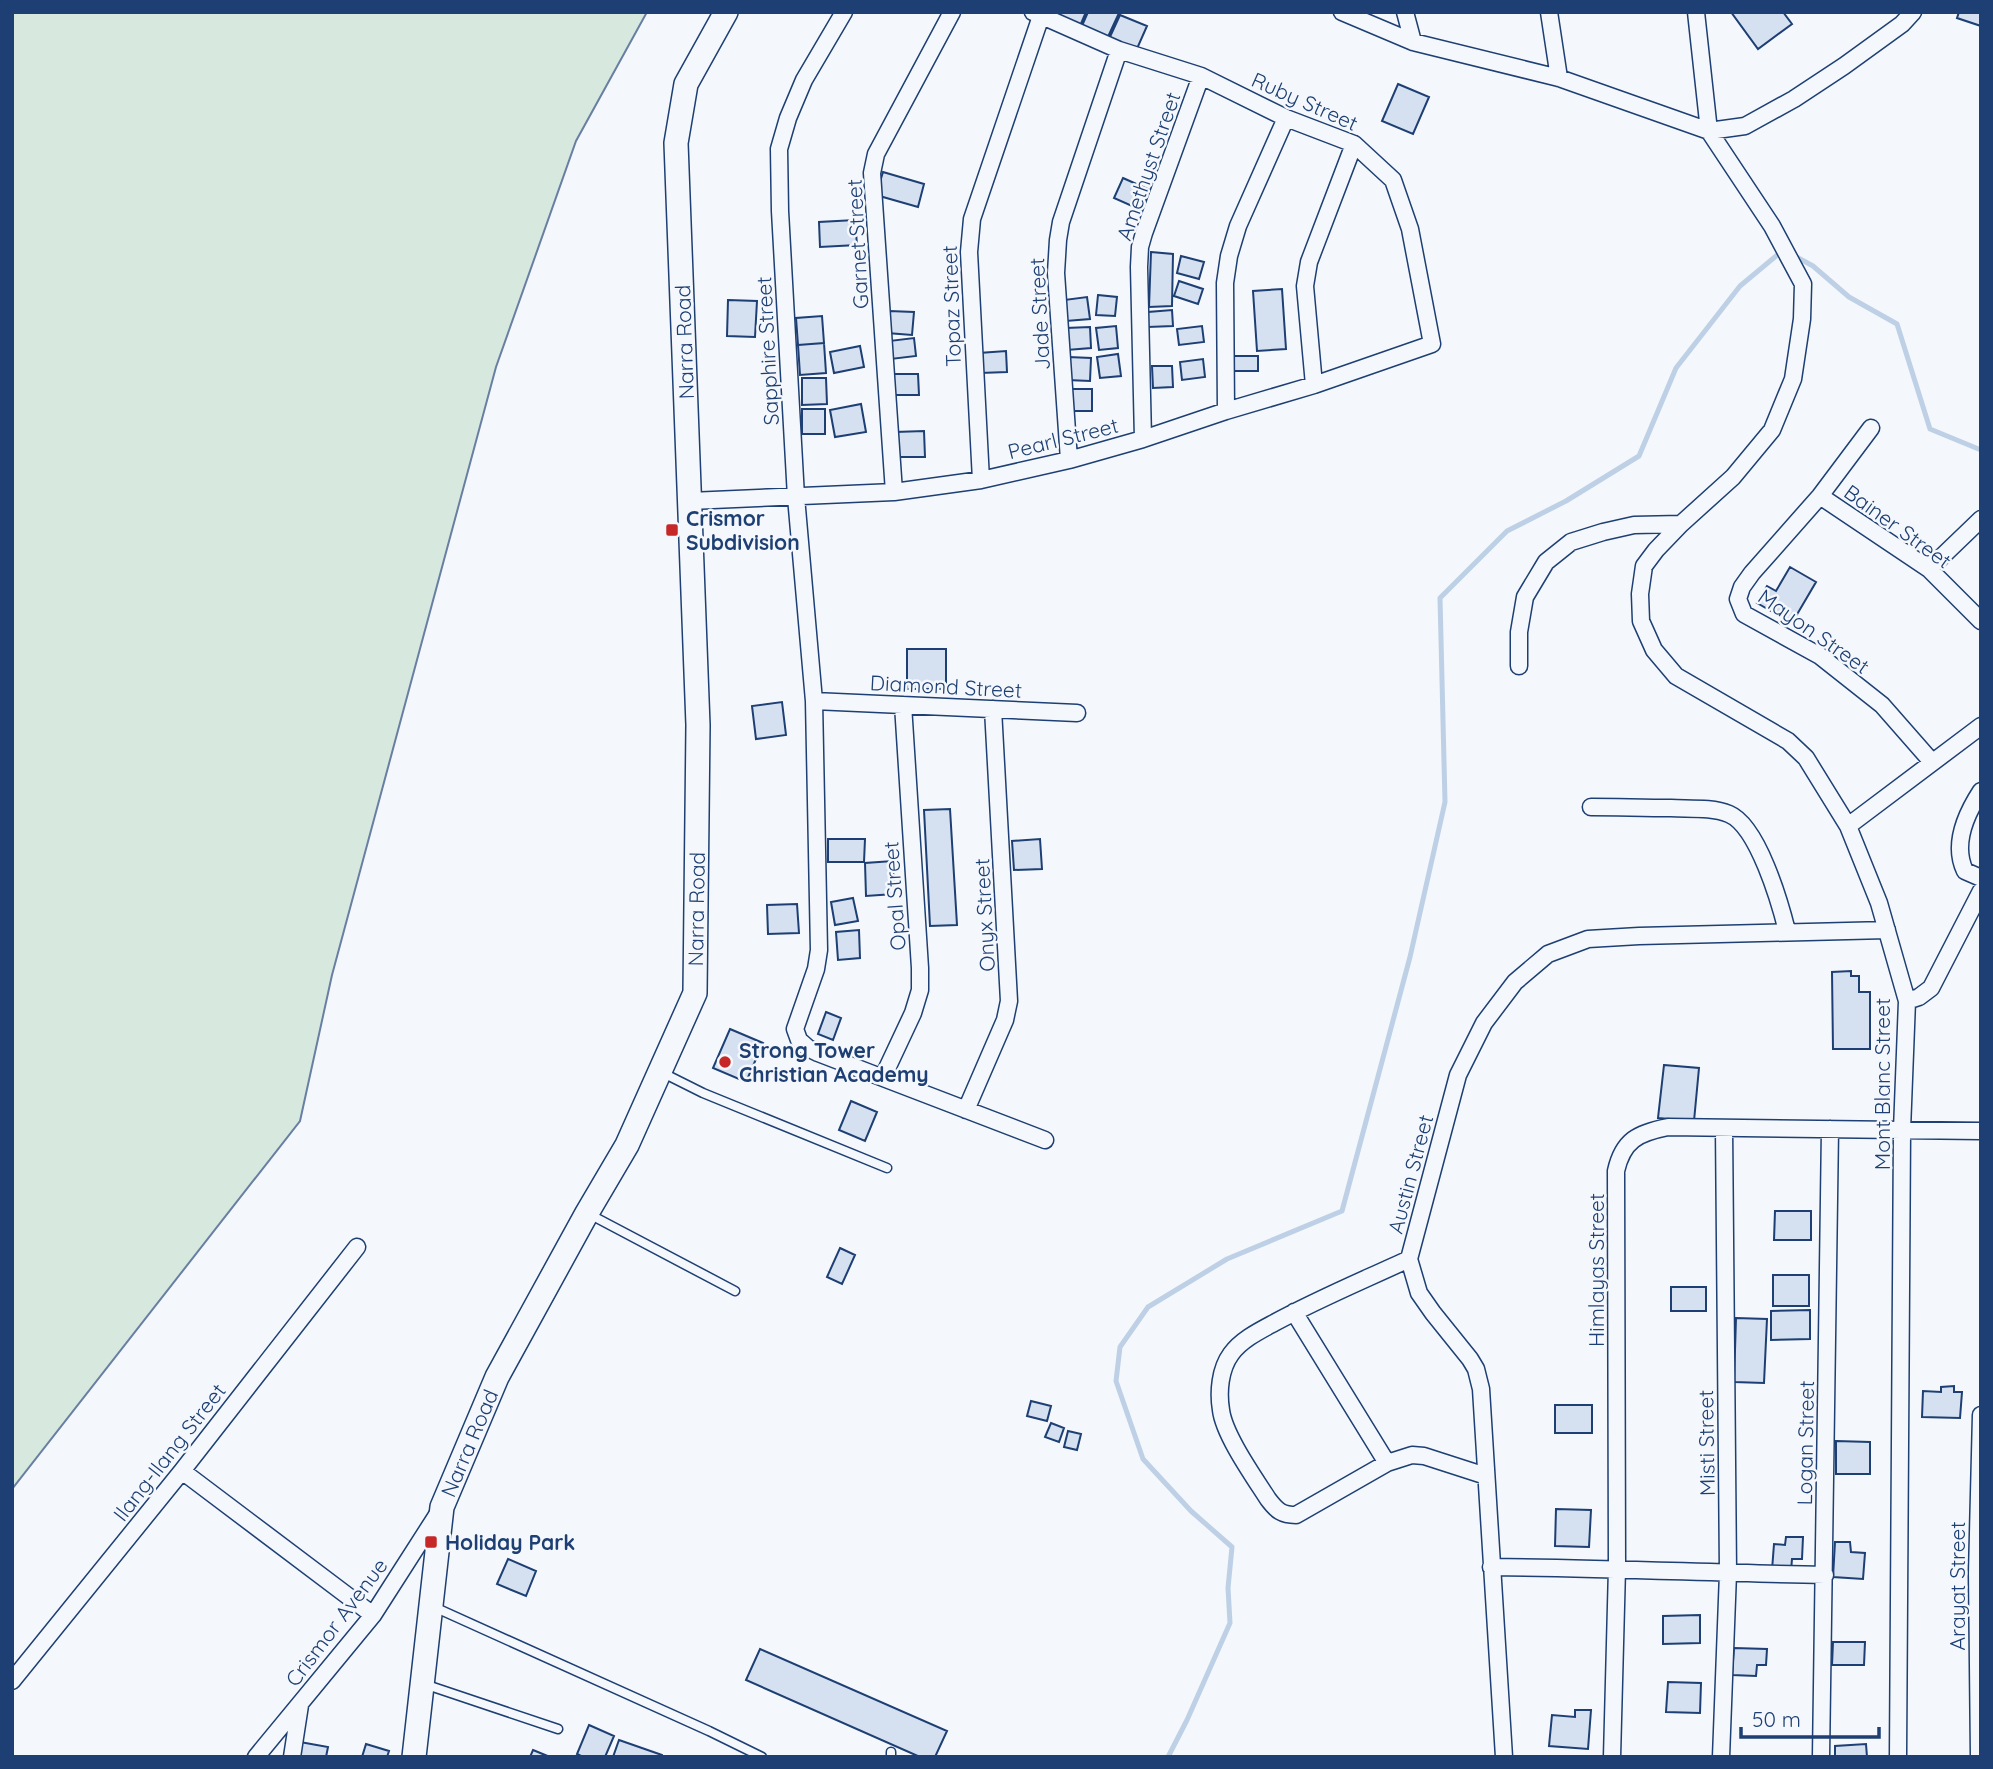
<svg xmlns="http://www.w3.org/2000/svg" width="1993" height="1769" font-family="Quicksand,sans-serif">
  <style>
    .green { fill: #d7e8df; stroke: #687fa3; stroke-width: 2 }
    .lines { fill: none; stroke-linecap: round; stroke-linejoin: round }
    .stream { stroke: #bed0e5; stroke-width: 5 }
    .building { fill: #d5e0f0; stroke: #1d3f73; stroke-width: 2 }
    .lane-casing { stroke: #1d3f73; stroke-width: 11 }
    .street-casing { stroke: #1d3f73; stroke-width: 19 }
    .secondary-casing { stroke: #1d3f73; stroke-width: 26 }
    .lane { stroke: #f4f7fb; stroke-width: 8 }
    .street { stroke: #f4f7fb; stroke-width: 16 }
    .secondary { stroke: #f4f7fb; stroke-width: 23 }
    .poi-dot { fill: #c62828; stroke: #f4f7fb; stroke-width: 2.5 }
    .labels { text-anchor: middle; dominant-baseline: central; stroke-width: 5; stroke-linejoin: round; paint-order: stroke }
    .street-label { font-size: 21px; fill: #1d3f73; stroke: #f4f7fb }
    .poi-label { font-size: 21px; font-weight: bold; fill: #1d3f73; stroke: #f4f7fb; text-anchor: start }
  </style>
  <rect width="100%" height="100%" fill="#f4f7fb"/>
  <!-- green -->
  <path class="green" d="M12,12H647L576,141L496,367L332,975L300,1121L12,1489Z"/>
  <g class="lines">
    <!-- stream -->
    <path class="stream" d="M1793,255L1813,266L1849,297L1897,324L1930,429L1981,450
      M1168,1757L1187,1720L1230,1623L1228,1588L1232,1547L1191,1511L1143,1459L1116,1381L1120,1347L1148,1307L1227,1259L1342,1211L1410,957L1445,802L1440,598L1507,531L1566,501L1639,456L1676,368L1740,286L1782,251"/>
  </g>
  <!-- building -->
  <path class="building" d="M1055,12H1086L1080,26L1054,15Z
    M1088,12L1119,13L1107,39L1081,28Z
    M1731,12H1783L1792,24L1758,49Z
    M1959,12H1981V26L1957,18Z
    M1120,15L1147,26L1136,51L1109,39Z
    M1398,84L1429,97L1413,134L1382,121Z
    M883,172L924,184L918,207L876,195Z
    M1123,178L1150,190L1141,210L1114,198Z
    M855,220L857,245L820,247L819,222Z
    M1151,252L1173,254L1172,306L1149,307Z
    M1181,256L1204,262L1199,279L1177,273Z
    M1179,281L1203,289L1198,304L1174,296Z
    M1282,289L1286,349L1257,351L1253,291Z
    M1098,295L1117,297L1115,316L1096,315Z
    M1087,297L1090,319L1066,321L1064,300Z
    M728,300L757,301L755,337L727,336Z
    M1172,310L1173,326L1148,327V312Z
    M889,311L914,312L912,335L887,333Z
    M822,316L824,343L798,345L796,318Z
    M1116,326L1118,348L1099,350L1096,328Z
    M1202,326L1204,342L1179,345L1177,329Z
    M1090,327L1091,348L1067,350L1066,328Z
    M914,338L916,356L891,359L889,341Z
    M824,343L826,373L800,375L798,345Z
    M860,346L864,367L834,373L830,352Z
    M1006,351L1007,372L980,373L979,353Z
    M1118,354L1121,376L1100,378L1097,357Z
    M1229,356H1258V371H1229Z
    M1068,357L1091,358L1090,381L1067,380Z
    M1203,359L1205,377L1182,380L1180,362Z
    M1152,366H1172L1173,387L1153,388Z
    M892,374H918L919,395H893Z
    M802,378H826L827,404L802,405Z
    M1069,389H1092V411H1069Z
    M861,404L866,432L835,437L830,410Z
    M802,409H825V434H802Z
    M924,431L925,457H896L895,432Z
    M1790,567L1816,582L1792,623L1757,603L1767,586L1776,591Z
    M907,649H946V689H907Z
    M782,702L786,735L756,739L752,706Z
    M950,809L957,925L930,926L924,810Z
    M828,839H865L864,862H828Z
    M1040,839L1042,869L1014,870L1012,841Z
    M893,861L894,894L866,896L865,863Z
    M853,898L858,921L835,925L831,902Z
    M797,904L799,933L768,934L767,905Z
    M859,930L860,958L838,960L836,932Z
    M1851,971V976H1859V992H1870V1049H1833L1832,972Z
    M826,1012L841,1018L833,1040L818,1034Z
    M730,1029L763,1043L746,1082L713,1068Z
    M1664,1065L1699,1068L1694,1121L1658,1118Z
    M851,1101L877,1112L865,1141L839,1130Z
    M1775,1211H1811V1240H1774Z
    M840,1248L855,1255L842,1284L827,1277Z
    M1773,1275H1809V1306H1773Z
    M1671,1287H1706V1311H1671Z
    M1810,1310V1339L1771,1340V1311Z
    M1736,1318L1767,1319L1764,1383L1734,1382Z
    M1954,1386V1392H1962L1960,1418L1922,1417L1923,1391L1941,1392V1387Z
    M1031,1401L1051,1406L1047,1421L1027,1416Z
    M1555,1405H1592V1433H1555Z
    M1051,1423L1064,1428L1059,1442L1045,1437Z
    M1068,1431L1081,1434L1077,1450L1064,1447Z
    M1836,1441L1870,1442V1474H1836Z
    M1556,1509L1591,1510L1589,1547L1555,1546Z
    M1786,1537H1803L1802,1559H1792L1791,1571L1772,1570L1774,1544L1785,1545Z
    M1835,1542H1850L1851,1552L1865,1553L1863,1579L1833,1577Z
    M508,1559L536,1571L526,1596L497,1584Z
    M1700,1615V1643L1663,1644V1616Z
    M1833,1642H1865L1864,1665H1832Z
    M1734,1648L1767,1649L1766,1665H1757L1756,1676L1732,1675Z
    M760,1649L947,1731L935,1757H920L746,1680Z
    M1668,1682L1701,1683L1700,1713L1666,1712Z
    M1575,1710H1591L1588,1749L1549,1746L1552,1715L1575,1717Z
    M589,1725L614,1736L605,1757H583L577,1754Z
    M619,1740L662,1755V1757H613Z
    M300,1742L328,1747L326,1757H297Z
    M366,1744L389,1751L387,1757H362Z
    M1866,1744L1867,1757H1835V1746Z
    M533,1750L550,1757H530Z"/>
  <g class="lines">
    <defs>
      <path id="lane" d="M663,1073L703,1093L887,1168
        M589,1214L735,1291
        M434,1607L709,1731L762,1757
        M424,1684L558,1729
        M891,1757V1752"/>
      <path id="street" d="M844,12L804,80L788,118L779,149L780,211L796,497L814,701L819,950L816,969L795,1029L799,1040L808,1048L818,1053L1045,1140
        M1342,12L1413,42L1559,78L1709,131L1745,126L1794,99L1844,66L1902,24L1913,12
        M1405,12L1413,42
        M1549,12L1559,78
        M1696,12L1709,131L1772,226L1803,284L1802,319L1793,379L1772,430L1733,477L1681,524L1656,550L1644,566L1640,594L1641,621L1654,650L1676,676L1788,741L1806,758L1848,826L1879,903L1907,1001L1902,1130L1898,1757
        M1314,385L1305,286L1309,262L1354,144
        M1226,411L1225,283L1229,256L1238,226L1286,118
        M1871,428L1820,496L1752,573L1742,587L1738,599L1744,614L1820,656L1882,705L1932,762
        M1143,439L1139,267L1140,247L1144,233L1201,76
        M1069,460L1056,273L1058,240L1061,222L1119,50
        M981,480L969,252L972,219L1041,16
        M894,492L872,173L876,154L952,12
        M1820,496L1929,569L1981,621
        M690,501L894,492L981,480L1069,460L1143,439L1226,411L1314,385L1432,344L1410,229L1393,180L1354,144L1286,118L1201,76L1119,50L1033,12
        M1929,569L1981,519
        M1519,666V632L1525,597L1546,562L1571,542L1603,532L1634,525L1681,524
        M814,701L1077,713
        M1981,791C1966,814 1952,844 1965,871L1981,878
        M1591,807C1617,807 1644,808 1671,808C1689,809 1712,807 1729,814C1758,826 1780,903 1787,931
        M1848,826L1981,726
        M1907,1001L1919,997L1931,988L1981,891
        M883,1077L913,1013L920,990V968L903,705
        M966,1110L1005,1020L1009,1001L993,709
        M1409,1259C1364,1280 1318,1299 1274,1323C1259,1331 1241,1340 1231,1354C1220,1369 1218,1392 1221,1410C1224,1435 1254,1477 1268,1499C1277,1511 1282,1515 1296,1515L1387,1463L1412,1455L1424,1456L1486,1476
        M1294,1312L1387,1463
        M182,1471L373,1615
        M1491,1567C1603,1568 1714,1573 1825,1575
        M12,1681L182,1471L357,1247
        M256,1757L373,1615L439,1512
        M292,1757L300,1705
        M1504,1757L1481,1389L1476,1369L1470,1359L1433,1313L1419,1293L1409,1259L1458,1075L1484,1023L1515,982L1548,954L1588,939L1639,936L1887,930
        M1612,1757L1617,1568L1616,1171C1623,1140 1638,1133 1668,1127L1981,1131
        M1721,1757L1728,1573L1724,1128
        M1821,1757L1830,1129
        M1979,1757L1977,1573L1981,1415"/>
      <path id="secondary" d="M414,1757L442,1507L497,1377L587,1213L627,1145L695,993L698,725L676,143L686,84L726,12"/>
    </defs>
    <!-- lane casing -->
    <use href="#lane" class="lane-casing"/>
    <!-- street casing -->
    <use href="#street" class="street-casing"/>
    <!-- secondary casing -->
    <use href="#secondary" class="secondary-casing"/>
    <!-- lane -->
    <use href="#lane" class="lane"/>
    <!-- street -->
    <use href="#street" class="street"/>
    <!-- secondary -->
    <use href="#secondary" class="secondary"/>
  </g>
  <!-- markers -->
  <g class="poi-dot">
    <rect x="665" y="523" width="14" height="14" rx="3.5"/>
    <circle cx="725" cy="1062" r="7"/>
    <rect x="424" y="1535" width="14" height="14" rx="3.5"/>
  </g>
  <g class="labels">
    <!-- street labels -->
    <g class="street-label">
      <text transform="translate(1305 101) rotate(24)">Ruby Street</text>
      <text transform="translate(1148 166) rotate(-71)">Amethyst Street</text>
      <text transform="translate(857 244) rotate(-93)">Garnet Street</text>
      <text transform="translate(951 306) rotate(-92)">Topaz Street</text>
      <text transform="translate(1039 314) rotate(-93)">Jade Street</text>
      <text transform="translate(684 342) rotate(-92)">Narra Road</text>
      <text transform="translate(767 351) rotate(-93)">Sapphire Street</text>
      <text transform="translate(1063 438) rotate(-14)">Pearl Street</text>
      <text transform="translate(1898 526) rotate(36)">Bainer Street</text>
      <text transform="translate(1814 631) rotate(35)">Mayon Street</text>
      <text transform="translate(946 686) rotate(3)">Diamond Street</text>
      <text transform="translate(894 896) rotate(-94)">Opal Street</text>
      <text transform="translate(696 909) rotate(-89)">Narra Road</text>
      <text transform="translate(984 915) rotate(-93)">Onyx Street</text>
      <text transform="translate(1882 1084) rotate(-90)">Mont Blanc Street</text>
      <text transform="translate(1410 1174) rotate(-75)">Austin Street</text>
      <text transform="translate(1596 1270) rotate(-90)">Himlayas Street</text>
      <text transform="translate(469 1443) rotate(-67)">Narra Road</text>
      <text transform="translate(1706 1443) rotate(-91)">Misti Street</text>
      <text transform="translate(1805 1443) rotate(-89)">Logan Street</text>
      <text transform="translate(169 1452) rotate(-52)">Ilang-Ilang Street</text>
      <text transform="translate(1957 1586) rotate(-90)">Arayat Street</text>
      <text transform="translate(336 1622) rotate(-53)">Crismor Avenue</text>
    </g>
    <!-- poi labels -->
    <g class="poi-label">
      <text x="686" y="518">Crismor<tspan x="686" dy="24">Subdivision</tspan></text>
      <text x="739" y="1050">Strong Tower<tspan x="739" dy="24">Christian Academy</tspan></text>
      <text x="445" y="1542">Holiday Park</text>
    </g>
  </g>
  <!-- border -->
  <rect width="1993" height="1769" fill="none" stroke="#1d3f73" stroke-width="28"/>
  <!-- scale -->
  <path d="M1741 1727v10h138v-10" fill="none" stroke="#1d3f73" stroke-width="3.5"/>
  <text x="1752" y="1727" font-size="21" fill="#1d3f73" stroke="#f4f7fb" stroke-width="5" paint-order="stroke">50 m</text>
</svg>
